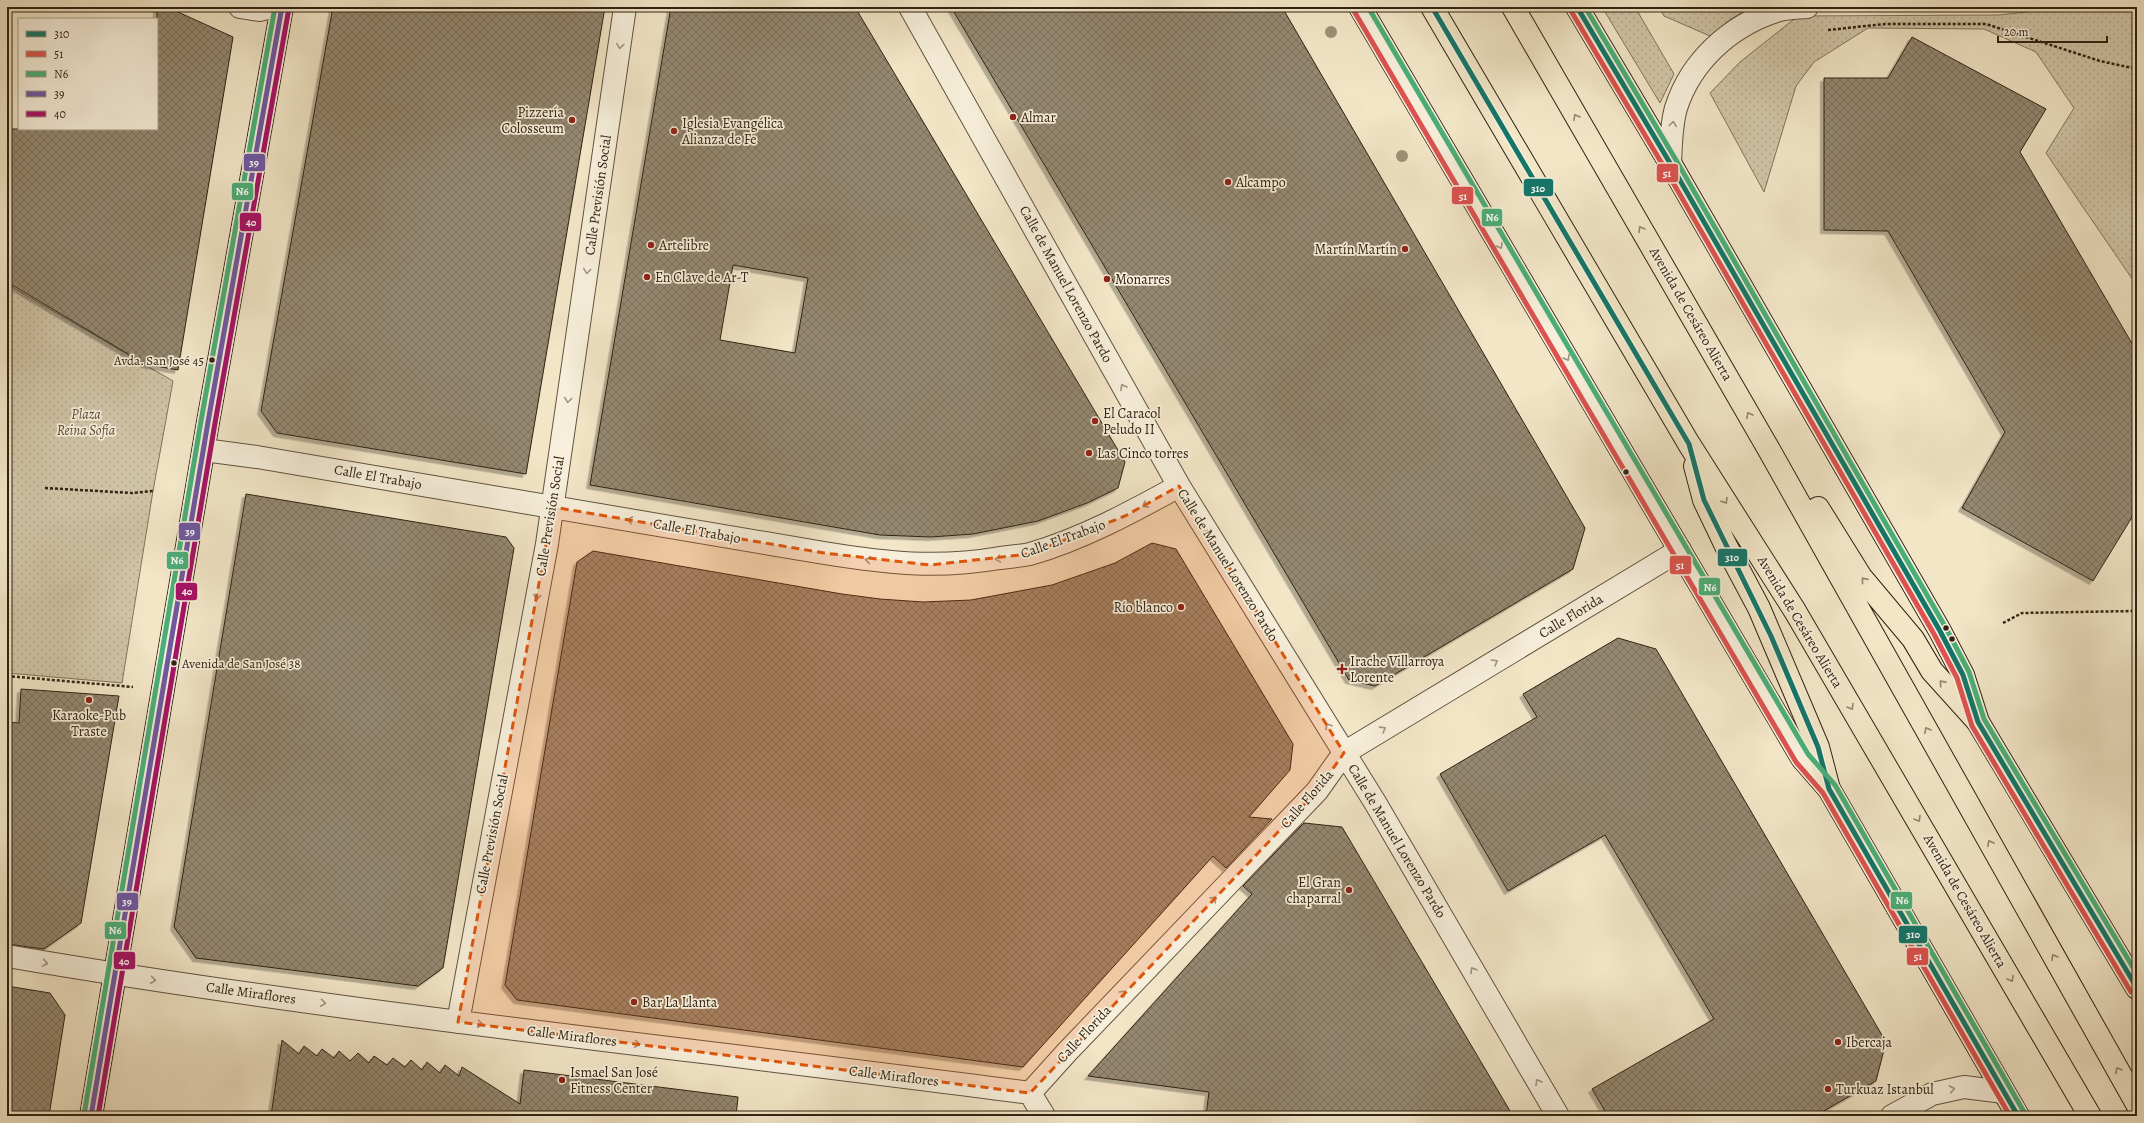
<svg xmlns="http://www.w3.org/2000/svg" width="2144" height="1123" font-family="Alegreya,serif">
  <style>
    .green { fill: url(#green-dots); stroke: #81745e }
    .building { fill: url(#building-cross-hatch); stroke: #312213; fill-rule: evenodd; filter: url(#shadow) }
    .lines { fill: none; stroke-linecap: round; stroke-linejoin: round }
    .street-casing { stroke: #615340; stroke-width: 24 }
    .secondary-casing { stroke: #312213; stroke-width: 24 }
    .primary-casing { stroke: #312213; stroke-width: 24 }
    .path { stroke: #312213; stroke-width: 2.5; stroke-dasharray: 3 2; stroke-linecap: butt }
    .street { stroke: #f7efdb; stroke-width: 22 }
    .secondary { stroke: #f7efdb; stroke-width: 22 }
    .primary { stroke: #f2e6c7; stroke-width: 22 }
    .bus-1-casing { stroke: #f7efdb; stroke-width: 8 }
    .bus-2-casing { stroke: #f7efdb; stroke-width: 8 }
    .bus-3-casing { stroke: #f7efdb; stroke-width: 8 }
    .bus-4-casing { stroke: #f7efdb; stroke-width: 8 }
    .bus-5-casing { stroke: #f7efdb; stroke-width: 8 }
    .bus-1 { stroke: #147668; stroke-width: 5 }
    .bus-2 { stroke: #dd5250; stroke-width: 5 }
    .bus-3 { stroke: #4aae77; stroke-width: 5 }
    .bus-4 { stroke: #6f58a0; stroke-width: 5 }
    .bus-5 { stroke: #a61264; stroke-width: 5 }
    .tree { fill: #9e9178 }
    .oneway { stroke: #9e9381 }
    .oneway2 { stroke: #92846d }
    .marked { fill: #df560c; fill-opacity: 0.2; stroke: #df560c; stroke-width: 3; stroke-dasharray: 8 5; stroke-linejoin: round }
    .poi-dot { fill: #8f2418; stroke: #f7efdb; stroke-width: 1.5 }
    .bus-dot { fill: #312213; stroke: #f7efdb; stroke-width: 1.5 }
    .labels { text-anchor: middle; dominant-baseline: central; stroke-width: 3.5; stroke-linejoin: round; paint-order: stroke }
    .bus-label { font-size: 13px; fill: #312213; stroke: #f7efdb; text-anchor: end }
    .poi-label { font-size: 14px; fill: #312213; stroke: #f7efdb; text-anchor: start }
    .street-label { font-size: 14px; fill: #312213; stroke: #f7efdb }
    .park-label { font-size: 14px; font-style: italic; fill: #594b38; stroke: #f7efdb }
    .line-badge { stroke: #f7efdb; stroke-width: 1.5 }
    .badge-label { font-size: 11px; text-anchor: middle; font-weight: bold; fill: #fff }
  </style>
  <defs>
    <pattern id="green-dots" width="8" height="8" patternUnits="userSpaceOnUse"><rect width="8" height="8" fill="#d1c5a8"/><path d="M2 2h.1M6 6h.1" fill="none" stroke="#b4a990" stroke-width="1.8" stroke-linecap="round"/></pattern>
    <pattern id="building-cross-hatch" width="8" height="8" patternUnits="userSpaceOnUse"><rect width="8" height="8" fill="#958871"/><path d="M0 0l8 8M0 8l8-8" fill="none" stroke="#7a6f5c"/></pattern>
    <filter id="shadow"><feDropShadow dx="-3.5" dy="3.5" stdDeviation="0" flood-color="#0004"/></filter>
  </defs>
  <rect width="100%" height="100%" fill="#f2e6c7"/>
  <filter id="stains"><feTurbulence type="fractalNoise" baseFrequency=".005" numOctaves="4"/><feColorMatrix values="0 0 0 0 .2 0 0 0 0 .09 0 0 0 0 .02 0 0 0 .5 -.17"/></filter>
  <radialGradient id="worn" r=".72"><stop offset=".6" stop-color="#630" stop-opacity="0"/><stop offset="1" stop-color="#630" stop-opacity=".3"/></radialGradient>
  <!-- green -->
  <path class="green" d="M1602,7H1635L1674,74L1660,103Z
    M1659,7H1751L1731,19L1710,36L1664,16Z
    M2075,7H2137V286L2046,153L2074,108L2036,52L1984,29L1868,28L1814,62L1796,86L1764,192L1710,93L1740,62L1798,16L1998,15Z
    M7,284L173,381L153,491L122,683L7,673Z"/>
  <!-- building -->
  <path class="building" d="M157,7H167L233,37L178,370L145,364L7,282V129H157Z
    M333,7H605L526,474L277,433L261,411Z
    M671,7H855L1125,462L1118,488L1087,503L1038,521L973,534L931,537L880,535L590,485ZM733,265L808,278L795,353L720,340Z
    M951,7H1282L1585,528L1573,569L1375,686L1349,680Z
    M1912,37L2046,109L2020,152L2137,352V509L2093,581L1962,508L2005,432L1888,231L1824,230V78H1888Z
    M246,494L506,537L514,548L443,968L418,986L196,958L174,927Z
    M1152,543L1176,549L1293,744L1290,770L1249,817L1272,819L1226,868L1213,856L1023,1067L517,1000L505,985L577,562L593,551L842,594L880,599L923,602L971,600L1052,585L1115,563Z
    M1618,638L1656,649L1886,1042L1876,1081L1815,1116H1608L1592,1089L1714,1019L1605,835L1508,891L1440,774L1537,717L1523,694Z
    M21,689L119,696L81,923L44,949L7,944V722L19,723Z
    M1304,823L1342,827L1513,1116H1206L1209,1092L1088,1076L1252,894L1243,886Z
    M7,986L50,993L65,1015L49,1116H7Z
    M282,1040L299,1054L304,1046L317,1056L322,1049L334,1058L339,1051L350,1061L358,1053L369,1063L374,1056L387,1065L393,1058L405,1067L411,1060L422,1070L427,1062L440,1073L445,1065L459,1076L462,1067L520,1104L524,1070L738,1097L736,1116H271Z"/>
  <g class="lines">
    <defs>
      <path id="street" d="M240,7L259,10L272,7
        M910,7L1179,486L1376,804L1558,1116
        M1670,163C1671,145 1671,125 1676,108C1691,61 1730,26 1776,11C1786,8 1797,8 1807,7
        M204,450L257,457L824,553C887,563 936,569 1000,558C1009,557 1020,556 1030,554C1082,539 1132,512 1179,486
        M7,956C346,1014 689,1048 1030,1093
        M458,1022L547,544L625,7
        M1030,1093L1067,1052L1317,791L1344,753L1680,550
        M1030,1093L1044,1116
        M1892,1116L1932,1094L1964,1087L2004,1092"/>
      <path id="secondary" d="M1360,7L1802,758L1829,789L2018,1116
        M1577,7L1670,163L1940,631L1963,675L1978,722L2137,988
        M91,1116L208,422L282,7"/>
      <path id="primary" d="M1432,7L1689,444L1795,611L2090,1116
        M1513,7L1768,448L2137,1104
        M1695,466L1704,500L1726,546L1759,608L1807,721L1818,747L1829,789
        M1818,508L1861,577L1913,639L1932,671L1978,722"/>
    </defs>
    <!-- street casing -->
    <use href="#street" class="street-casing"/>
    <!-- secondary casing -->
    <use href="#secondary" class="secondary-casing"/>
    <!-- primary casing -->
    <use href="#primary" class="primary-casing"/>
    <!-- path -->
    <path class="path" d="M1828,30L1885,24H1986L2100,61L2137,69
      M45,488L132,493L153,491
      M2003,623L2022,613L2133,611L2137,604
      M7,676L133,687"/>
    <!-- street -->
    <use href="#street" class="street"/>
    <!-- secondary -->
    <use href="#secondary" class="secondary"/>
    <!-- primary -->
    <use href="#primary" class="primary"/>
    <defs>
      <path id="bus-1" d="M1432,7L1689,444L1704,500L1771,636L1818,747L1829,789L2018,1116
        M1577,7L1670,163L1940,631L1963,675L1978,722L2137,988"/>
      <path id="bus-2" d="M1354,11L1796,762L1823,793L2010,1116
        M1571,11L1664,167L1934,634L1957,678L1972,726L2131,992"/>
      <path id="bus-3" d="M1368,7L1808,754L1835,785L2024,1112
        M1585,7L1676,160L1946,628L1969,672L1984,719L2137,974
        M84,1115L201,421L275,7"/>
      <path id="bus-4" d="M91,1116L208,422L282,7"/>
      <path id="bus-5" d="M98,1116L215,423L289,8"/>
    </defs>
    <!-- bus-1 casing -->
    <use href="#bus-1" class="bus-1-casing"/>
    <!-- bus-2 casing -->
    <use href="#bus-2" class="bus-2-casing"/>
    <!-- bus-3 casing -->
    <use href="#bus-3" class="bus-3-casing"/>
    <!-- bus-4 casing -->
    <use href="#bus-4" class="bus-4-casing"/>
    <!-- bus-5 casing -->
    <use href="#bus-5" class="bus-5-casing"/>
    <!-- bus-1 -->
    <use href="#bus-1" class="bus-1"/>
    <!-- bus-2 -->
    <use href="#bus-2" class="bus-2"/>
    <!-- bus-3 -->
    <use href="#bus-3" class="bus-3"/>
    <!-- bus-4 -->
    <use href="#bus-4" class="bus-4"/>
    <!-- bus-5 -->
    <use href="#bus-5" class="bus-5"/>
  </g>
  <!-- trees -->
  <g class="tree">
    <circle cx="1331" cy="32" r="6"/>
    <circle cx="1402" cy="156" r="6"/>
  </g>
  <!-- one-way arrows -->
  <defs><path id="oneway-chevron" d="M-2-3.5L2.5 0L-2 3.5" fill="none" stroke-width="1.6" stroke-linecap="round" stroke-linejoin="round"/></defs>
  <g class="oneway">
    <use href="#oneway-chevron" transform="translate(620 46) rotate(98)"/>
    <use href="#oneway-chevron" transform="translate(1673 124) rotate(-82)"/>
    <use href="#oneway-chevron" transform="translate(1500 246) rotate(59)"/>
    <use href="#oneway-chevron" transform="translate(587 271) rotate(98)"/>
    <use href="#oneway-chevron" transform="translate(1567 358) rotate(59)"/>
    <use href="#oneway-chevron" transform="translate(1123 387) rotate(-119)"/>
    <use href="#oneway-chevron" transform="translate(568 400) rotate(98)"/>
    <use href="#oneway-chevron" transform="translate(1145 505) rotate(151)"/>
    <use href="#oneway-chevron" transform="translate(630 520) rotate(-170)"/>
    <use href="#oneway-chevron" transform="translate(998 559) rotate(171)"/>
    <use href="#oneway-chevron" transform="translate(868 560) rotate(-171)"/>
    <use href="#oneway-chevron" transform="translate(537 597) rotate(101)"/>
    <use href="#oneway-chevron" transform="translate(1495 662) rotate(-31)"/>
    <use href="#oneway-chevron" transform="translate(1328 726) rotate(-122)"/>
    <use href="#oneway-chevron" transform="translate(1383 729) rotate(-32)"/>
    <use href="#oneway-chevron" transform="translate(1214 899) rotate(-46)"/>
    <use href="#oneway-chevron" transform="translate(45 963) rotate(10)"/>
    <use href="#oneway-chevron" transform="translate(1473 970) rotate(-120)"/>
    <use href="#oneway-chevron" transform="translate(153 980) rotate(8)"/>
    <use href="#oneway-chevron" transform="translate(1123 993) rotate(-46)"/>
    <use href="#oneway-chevron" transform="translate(323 1003) rotate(8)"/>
    <use href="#oneway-chevron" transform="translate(480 1024) rotate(7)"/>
    <use href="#oneway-chevron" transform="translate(637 1044) rotate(7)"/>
    <use href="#oneway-chevron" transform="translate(1538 1082) rotate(-120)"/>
    <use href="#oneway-chevron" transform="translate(1952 1089) rotate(-12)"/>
  </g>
  <g class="oneway2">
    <use href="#oneway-chevron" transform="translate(1576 117) rotate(-120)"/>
    <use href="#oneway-chevron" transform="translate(1641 229) rotate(-120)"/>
    <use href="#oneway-chevron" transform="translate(1749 415) rotate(-120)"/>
    <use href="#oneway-chevron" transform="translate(1725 501) rotate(58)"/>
    <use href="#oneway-chevron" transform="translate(1864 580) rotate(-129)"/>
    <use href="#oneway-chevron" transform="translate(1942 683) rotate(-132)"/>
    <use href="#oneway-chevron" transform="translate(1851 707) rotate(59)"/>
    <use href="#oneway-chevron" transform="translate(1927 730) rotate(-119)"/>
    <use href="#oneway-chevron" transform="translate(1918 819) rotate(59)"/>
    <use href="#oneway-chevron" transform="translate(1990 843) rotate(-119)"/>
    <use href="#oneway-chevron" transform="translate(2054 957) rotate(-119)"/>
    <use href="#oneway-chevron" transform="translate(2011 979) rotate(60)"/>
    <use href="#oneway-chevron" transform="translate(2118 1070) rotate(-119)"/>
  </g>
  <!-- marked area -->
  <path class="marked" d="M1179,486L1344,753L1317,791L1030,1093L458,1022L553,507L824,553L930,565L1029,554L1125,516Z"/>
  <!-- markers -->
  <g class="poi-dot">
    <circle cx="1013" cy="117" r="4"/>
    <circle cx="572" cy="120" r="4"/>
    <circle cx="674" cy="131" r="4"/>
    <circle cx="1228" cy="182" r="4"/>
    <circle cx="651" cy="245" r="4"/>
    <circle cx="1405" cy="249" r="4"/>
    <circle cx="647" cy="277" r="4"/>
    <circle cx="1107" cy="279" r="4"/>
    <circle cx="1095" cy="421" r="4"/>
    <circle cx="1089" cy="453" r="4"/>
    <circle cx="1181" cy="607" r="4"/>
    <path d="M1340 663h4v4h4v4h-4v4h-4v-4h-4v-4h4z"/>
    <circle cx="89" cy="700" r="4"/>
    <circle cx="1349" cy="890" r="4"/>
    <circle cx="634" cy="1002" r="4"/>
    <circle cx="1838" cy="1042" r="4"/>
    <circle cx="562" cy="1080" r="4"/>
    <circle cx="1828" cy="1089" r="4"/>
  </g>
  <g class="bus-dot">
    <circle cx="212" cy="360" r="3.5"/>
    <circle cx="1626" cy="472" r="3.5"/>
    <circle cx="1946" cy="628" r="3.5"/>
    <circle cx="1952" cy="639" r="3.5"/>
    <circle cx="174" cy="663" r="3.5"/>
  </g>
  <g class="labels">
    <!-- bus labels -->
    <g class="bus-label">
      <text x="204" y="360">Avda. San José 45</text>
      <text x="182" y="663" text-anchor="start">Avenida de San José 38</text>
    </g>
    <!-- poi labels -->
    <g class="poi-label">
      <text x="564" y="112" text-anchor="end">Pizzería<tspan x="564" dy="16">Colosseum</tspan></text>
      <text x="1021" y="117">Almar</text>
      <text x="682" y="123">Iglesia Evangélica<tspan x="682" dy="16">Alianza de Fe</tspan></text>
      <text x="1236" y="182">Alcampo</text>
      <text x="659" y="245">Artelibre</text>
      <text x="1397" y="249" text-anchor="end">Martín Martín</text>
      <text x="655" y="277">En Clave de Ar-T</text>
      <text x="1115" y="279">Monarres</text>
      <text x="1103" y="413">El Caracol<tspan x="1103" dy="16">Peludo II</tspan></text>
      <text x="1097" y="453">Las Cinco torres</text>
      <text x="1173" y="607" text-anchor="end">Río blanco</text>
      <text x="1350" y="661">Irache Villarroya<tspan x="1350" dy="16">Lorente</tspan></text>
      <text x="89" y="715" text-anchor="middle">Karaoke-Pub<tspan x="89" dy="16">Traste</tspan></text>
      <text x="1341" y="882" text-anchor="end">El Gran<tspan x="1341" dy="16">chaparral</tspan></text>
      <text x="642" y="1002">Bar La Llanta</text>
      <text x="1846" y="1042">Ibercaja</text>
      <text x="570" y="1072">Ismael San José<tspan x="570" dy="16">Fitness Center</tspan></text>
      <text x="1836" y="1089">Turkuaz Istanbul</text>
    </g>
    <!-- street labels -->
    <g class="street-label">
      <text transform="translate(598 195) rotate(-82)">Calle Previsión Social</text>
      <text transform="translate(1066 284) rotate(61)">Calle de Manuel Lorenzo Pardo</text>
      <text transform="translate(1691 314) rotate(60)">Avenida de Cesáreo Alierta</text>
      <text transform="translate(378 477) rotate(10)">Calle El Trabajo</text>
      <text transform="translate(550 516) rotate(-81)">Calle Previsión Social</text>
      <text transform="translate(697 531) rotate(10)">Calle El Trabajo</text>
      <text transform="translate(1063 539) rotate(-20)">Calle El Trabajo</text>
      <text transform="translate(1228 565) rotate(58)">Calle de Manuel Lorenzo Pardo</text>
      <text transform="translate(1571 616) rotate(-31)">Calle Florida</text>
      <text transform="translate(1800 622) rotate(59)">Avenida de Cesáreo Alierta</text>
      <text transform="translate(1307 799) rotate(-49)">Calle Florida</text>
      <text transform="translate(492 834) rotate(-79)">Calle Previsión Social</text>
      <text transform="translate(1397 841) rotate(59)">Calle de Manuel Lorenzo Pardo</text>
      <text transform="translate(1965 901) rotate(60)">Avenida de Cesáreo Alierta</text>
      <text transform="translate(251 993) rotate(8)">Calle Miraflores</text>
      <text transform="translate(1084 1034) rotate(-47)">Calle Florida</text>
      <text transform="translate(572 1036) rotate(7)">Calle Miraflores</text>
      <text transform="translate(894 1076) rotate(7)">Calle Miraflores</text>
    </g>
    <!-- park labels -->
    <g class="park-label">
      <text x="86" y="414">Plaza<tspan x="86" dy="16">Reina Sofía</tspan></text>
    </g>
  </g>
  <g class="line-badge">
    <rect x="243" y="153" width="23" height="19" rx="4" fill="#6f58a0"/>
    <rect x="1656" y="163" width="23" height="20" rx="4" fill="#dd5250"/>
    <rect x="1523" y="178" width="31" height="19" rx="4" fill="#147668"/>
    <rect x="231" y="182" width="23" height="19" rx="4" fill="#4aae77"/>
    <rect x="1451" y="186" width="23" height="19" rx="4" fill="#dd5250"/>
    <rect x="1481" y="208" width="22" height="19" rx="4" fill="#4aae77"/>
    <rect x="239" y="212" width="23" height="20" rx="4" fill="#a61264"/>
    <rect x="178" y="522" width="23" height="19" rx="4" fill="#6f58a0"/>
    <rect x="1717" y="548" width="31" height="19" rx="4" fill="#147668"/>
    <rect x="166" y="551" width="23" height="19" rx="4" fill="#4aae77"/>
    <rect x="1669" y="555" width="23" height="20" rx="4" fill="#dd5250"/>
    <rect x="1698" y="577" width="23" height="19" rx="4" fill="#4aae77"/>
    <rect x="175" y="582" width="23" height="19" rx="4" fill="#a61264"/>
    <rect x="1890" y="891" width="23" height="19" rx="4" fill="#4aae77"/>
    <rect x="116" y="892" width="23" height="19" rx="4" fill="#6f58a0"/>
    <rect x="104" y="921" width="23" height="19" rx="4" fill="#4aae77"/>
    <rect x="1898" y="925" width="30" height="19" rx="4" fill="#147668"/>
    <rect x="1906" y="947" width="23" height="19" rx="4" fill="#dd5250"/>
    <rect x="113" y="951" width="23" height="19" rx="4" fill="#a61264"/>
  </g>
  <g class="badge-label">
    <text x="254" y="166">39</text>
    <text x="1667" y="177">51</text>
    <text x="1538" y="192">310</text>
    <text x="242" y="195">N6</text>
    <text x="1463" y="200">51</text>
    <text x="1492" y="221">N6</text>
    <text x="251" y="226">40</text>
    <text x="190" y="535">39</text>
    <text x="1732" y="561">310</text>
    <text x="177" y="564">N6</text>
    <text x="1680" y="569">51</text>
    <text x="1710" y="591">N6</text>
    <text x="187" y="595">40</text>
    <text x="1902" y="904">N6</text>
    <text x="127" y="905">39</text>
    <text x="115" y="934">N6</text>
    <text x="1913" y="938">310</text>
    <text x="1918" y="960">51</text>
    <text x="124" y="965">40</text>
  </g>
  <!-- margin -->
  <rect width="2144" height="1123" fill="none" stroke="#f2e6c7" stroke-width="24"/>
  <rect x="8" y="8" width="2128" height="1107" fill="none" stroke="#312213" stroke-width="2"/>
  <rect x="12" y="12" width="2120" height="1099" fill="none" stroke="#312213"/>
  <!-- legend -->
  <rect x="18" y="18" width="140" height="112" fill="#f7efdb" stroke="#a89d8b"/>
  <rect x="26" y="31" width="20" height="6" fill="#147668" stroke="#a89d8b"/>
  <text x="54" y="38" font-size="12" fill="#312213">310</text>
  <rect x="26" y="51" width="20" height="6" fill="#dd5250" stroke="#a89d8b"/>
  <text x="54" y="58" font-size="12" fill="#312213">51</text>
  <rect x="26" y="71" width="20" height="6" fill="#4aae77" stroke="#a89d8b"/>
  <text x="54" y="78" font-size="12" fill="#312213">N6</text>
  <rect x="26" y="91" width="20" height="6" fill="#6f58a0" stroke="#a89d8b"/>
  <text x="54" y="98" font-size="12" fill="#312213">39</text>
  <rect x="26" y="111" width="20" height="6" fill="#a61264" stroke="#a89d8b"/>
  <text x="54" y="118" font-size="12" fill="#312213">40</text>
  <!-- scale -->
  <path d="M1998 36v6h109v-6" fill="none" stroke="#312213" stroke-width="2"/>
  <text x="2004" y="36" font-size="12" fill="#312213" stroke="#f7efdb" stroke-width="3" paint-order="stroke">20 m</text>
  <rect width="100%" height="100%" filter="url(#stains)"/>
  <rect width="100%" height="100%" fill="url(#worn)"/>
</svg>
